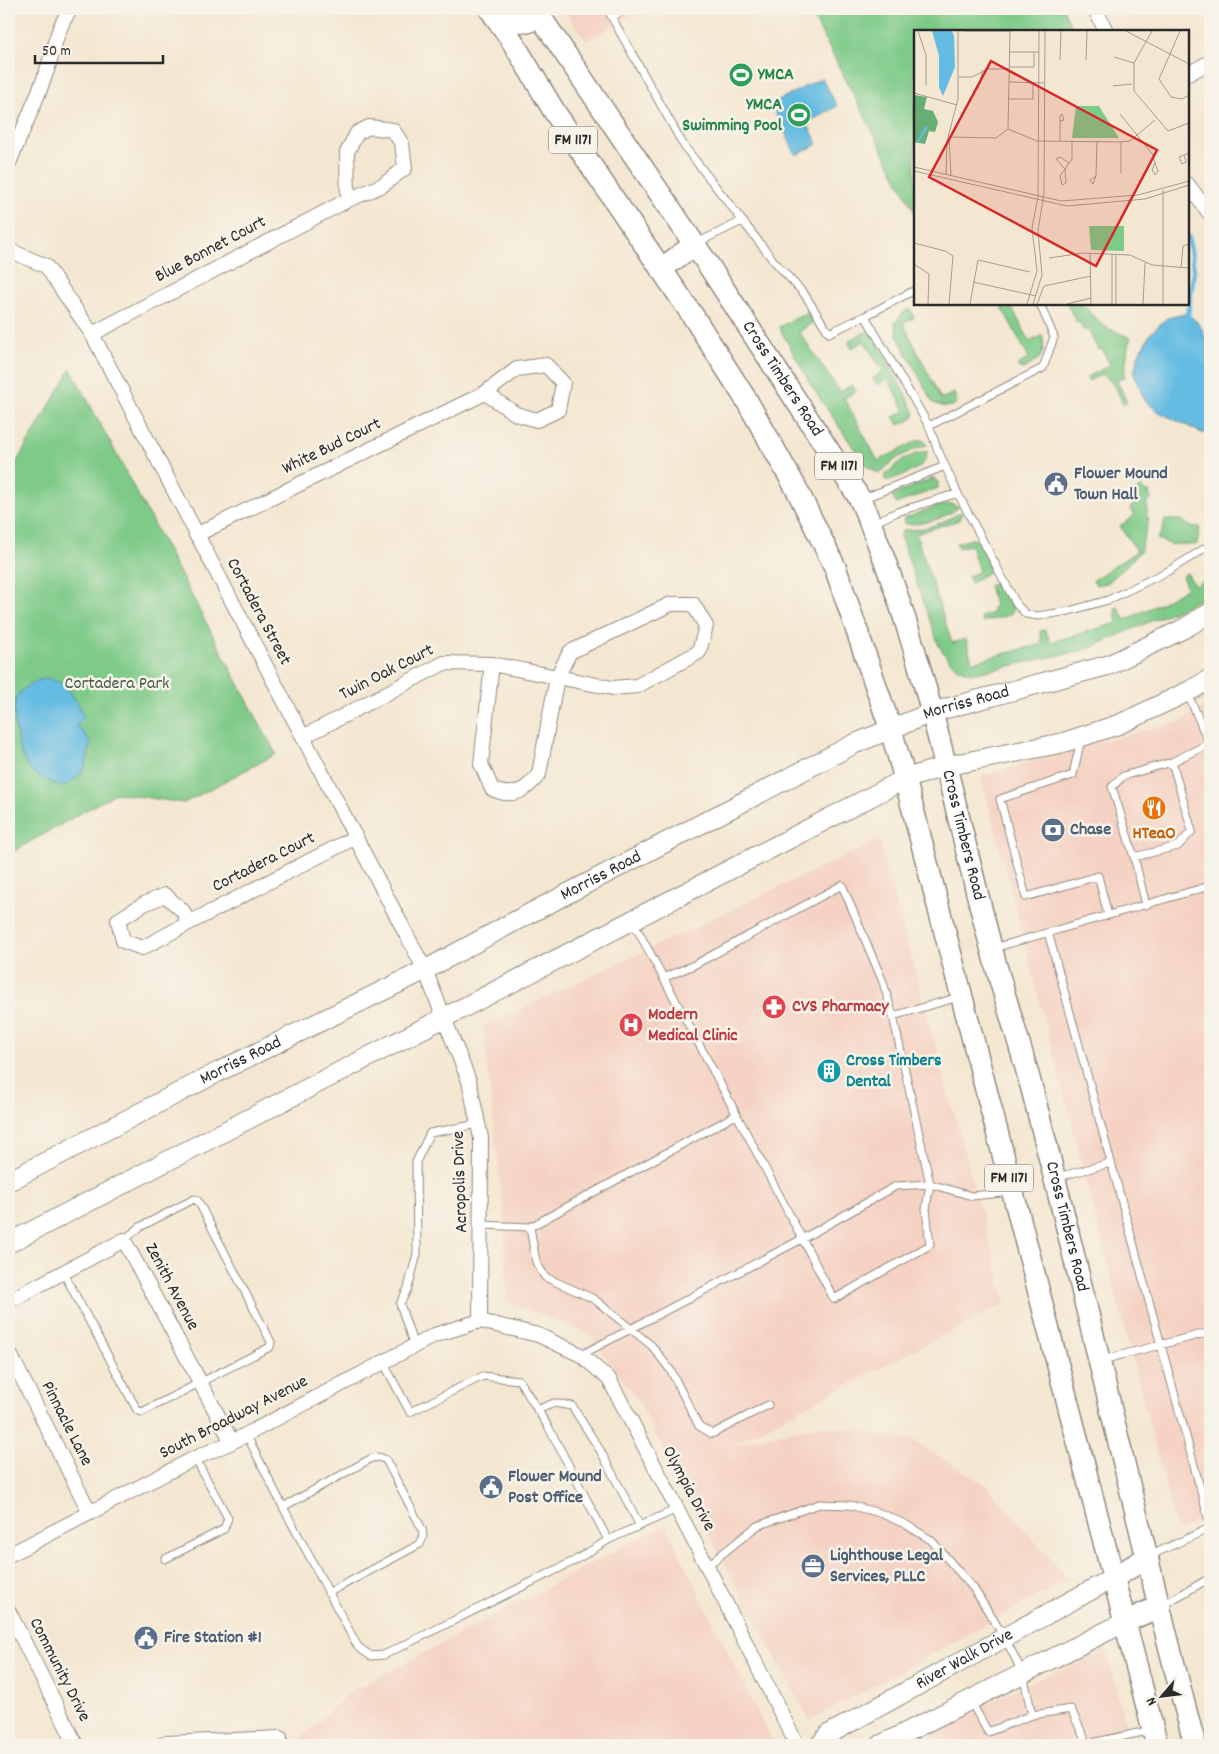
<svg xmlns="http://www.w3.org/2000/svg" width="1219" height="1754" font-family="Dekko,sans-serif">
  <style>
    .built { fill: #f5d2c3 }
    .green { fill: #7eca88; stroke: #547a5a }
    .water { fill: #65bce2; stroke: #487486 }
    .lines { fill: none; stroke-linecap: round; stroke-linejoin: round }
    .stream { stroke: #65bce2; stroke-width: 5 }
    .lane-casing { stroke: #90897e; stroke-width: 9 }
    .street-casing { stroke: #90897e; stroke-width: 16 }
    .secondary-casing { stroke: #90897e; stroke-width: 21 }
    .primary-casing { stroke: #90897e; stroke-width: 24 }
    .lane { stroke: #fff; stroke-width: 7 }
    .street { stroke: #fff; stroke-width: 14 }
    .secondary { stroke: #fff; stroke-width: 19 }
    .primary { stroke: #fff; stroke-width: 21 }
    .labels { text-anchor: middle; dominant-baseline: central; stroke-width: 5; stroke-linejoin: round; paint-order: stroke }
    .shield { fill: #f7f3e8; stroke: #686764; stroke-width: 1 }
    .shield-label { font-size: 16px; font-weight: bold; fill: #2b2b2b }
    .leisure-label { font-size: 18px; font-weight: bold; fill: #27864d; stroke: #f7f3e8; text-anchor: start }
    .street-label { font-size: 18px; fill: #2b2b2b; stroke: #f7f3e8 }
    .service-label { font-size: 18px; font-weight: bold; fill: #4e5e75; stroke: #f7f3e8; text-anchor: start }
    .park-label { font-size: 18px; fill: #445b47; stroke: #f7f3e8 }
    .food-label { font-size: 18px; font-weight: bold; fill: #c56008; stroke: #f7f3e8 }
    .health-label { font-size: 18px; font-weight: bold; fill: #be3a42; stroke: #f7f3e8; text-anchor: start }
    .culture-label { font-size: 18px; font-weight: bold; fill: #0d838f; stroke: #f7f3e8; text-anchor: start }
    .inset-river { fill: none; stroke: #65bce2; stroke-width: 2.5 }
    .inset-road { fill: none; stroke: #a49c8f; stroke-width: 1 }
    .view { fill: #d62828; fill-opacity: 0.15; stroke: #d62828; stroke-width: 2.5 }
    .inset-edge { fill: none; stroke: #2b2b2b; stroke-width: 2.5 }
  </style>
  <rect width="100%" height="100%" fill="#f7f3e8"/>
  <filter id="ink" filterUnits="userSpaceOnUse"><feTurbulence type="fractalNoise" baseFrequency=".02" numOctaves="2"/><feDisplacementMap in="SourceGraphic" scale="10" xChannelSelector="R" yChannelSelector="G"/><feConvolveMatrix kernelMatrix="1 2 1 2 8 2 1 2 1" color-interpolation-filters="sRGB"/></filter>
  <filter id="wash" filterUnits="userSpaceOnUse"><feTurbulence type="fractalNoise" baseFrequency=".0096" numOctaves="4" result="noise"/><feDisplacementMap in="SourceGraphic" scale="20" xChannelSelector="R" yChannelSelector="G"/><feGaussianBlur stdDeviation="1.12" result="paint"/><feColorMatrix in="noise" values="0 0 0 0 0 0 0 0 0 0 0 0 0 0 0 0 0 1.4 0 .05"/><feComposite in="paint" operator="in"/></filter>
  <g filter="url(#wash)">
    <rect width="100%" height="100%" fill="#f4e7d1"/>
    <!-- built -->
    <path class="built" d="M563,9H643L586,41Z
      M1210,703V1515L1177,1531L981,776L1087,745L1182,721Z
      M879,840L1006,1303L733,1444L818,1425L911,1439L986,1485L1068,1579L810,1721L676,1474L640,1403L589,1334L507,1301L504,1216L483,1027Z
      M665,1524L774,1745H296L347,1694Z
      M1106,1647L1131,1745H898Z"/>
    <!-- green -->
    <path class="green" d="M809,9H1063L1074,31H915V213Z
      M1000,304H1010L1030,342L1042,335C1047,354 1039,361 1023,369L1018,367V365L1029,358Z
      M1067,304H1082L1105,327L1131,338L1128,346L1124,378L1117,380L1127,402L1123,405C1119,391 1113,383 1103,374L1088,381L1087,377L1110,365L1102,349L1098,350L1088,329L1084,331L1079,322L1077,323Z
      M908,310H911L914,318L903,323L941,399L954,393L957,402L953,406L945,407L933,403L897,335L895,323L902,314Z
      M807,312L812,323L799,332L840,392L852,385L856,391L844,398L878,461L919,440H923L927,445C908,452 892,458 880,474L865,465L857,453L811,385L779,327Z
      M868,331L872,333L915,413L912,419L899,425L893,417L905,411L888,379L877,385L872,379L883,371L864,341L852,348L849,344L850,340Z
      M71,369L276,754L184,803L116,793L9,854V475Z
      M927,451C928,470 899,476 886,481L884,477C896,463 908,455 927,451Z
      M934,478L938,482V488L896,504L892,495Z
      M1142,487L1146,493L1149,491L1151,500L1147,502V519L1149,518L1140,552L1109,582L1096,585L1093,580L1137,551L1120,526L1134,516L1130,508L1134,505L1128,497Z
      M951,504L959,507C944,519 924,525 905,524L903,519L940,505Z
      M961,512V516L959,520L916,534L952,643L966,639L972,662L1042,644L1040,631L1045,630L1051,642L1117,623L1115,608L1118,607L1125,620L1161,603L1187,588L1182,576L1187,573L1195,586L1210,576V595L1088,649L977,673C959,674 948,660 939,646L900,536L903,530C925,531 942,523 961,512Z
      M1165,520H1182L1189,526L1200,527L1197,544C1190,547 1182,542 1172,545L1157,539L1162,532Z
      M973,539L978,540L992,570L971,583L968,576L979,572L971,545L958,548L956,543Z
      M998,580L1012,606L1013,612L1007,616L982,622L981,617L993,613L992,608L995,605L989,586Z"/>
    <!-- water -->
    <path class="water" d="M822,78L837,106L807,123L818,144L796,155L771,104Z
      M1186,314C1189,316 1193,318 1196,321C1217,341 1210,405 1210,433H1202L1157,411L1144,399L1134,373L1139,353L1151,333L1167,318Z
      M46,678L63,683L78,703L84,718L77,725L91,742C85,769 87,773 62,787C51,782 36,777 28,767C19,756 9,709 17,696C25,686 34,682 46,678Z"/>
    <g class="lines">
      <!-- stream -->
      <path class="stream" d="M1187,321L1194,270L1188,236"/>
    </g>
  </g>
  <g filter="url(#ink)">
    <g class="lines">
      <defs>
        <path id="lane" d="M607,9L684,146L773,260L805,295L829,333L865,316L929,426L937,448L957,492L1017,605L1026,614L1038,616L1069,611L1108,600L1170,570L1210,545
          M612,18L624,9
          M697,243L742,221
          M865,316L915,290
          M929,426L1043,368L1054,337L1040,304
          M862,499L945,466
          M871,524L897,512L958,493
          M1187,692L1210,745
          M1081,739L1073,775L1000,799L1026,897L1098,876L1108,915
          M1134,857L1112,787L1123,776L1172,762
          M1146,905L1134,857L1178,846L1192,831L1172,762L1210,743
          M1048,932L1210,1524
          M994,948L1210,886
          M663,978L694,965L842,885L883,982L893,1016L930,1184L972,1196L1011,1192
          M893,1016L959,997
          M1058,1177L1110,1163
          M481,1225L530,1227L736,1115
          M530,1227L536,1262L545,1277L594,1299L652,1346L671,1371L699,1426L712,1434L768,1405
          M63,1272L137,1410L142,1412L270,1347L271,1342L198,1201L194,1199L140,1227L124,1240
          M414,1346L400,1304L408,1288L417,1254L416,1162L430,1133L478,1124
          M581,1355L802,1239L896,1186L930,1184L926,1209L930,1245L834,1299C767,1172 701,1046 632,920
          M1102,1360L1210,1332
          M383,1362L410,1412L483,1376L519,1380L549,1428L608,1540L677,1509
          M537,1410L554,1403L572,1406L600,1450L640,1526
          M246,1434L283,1507L358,1647L371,1656L384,1655L574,1561L608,1540
          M283,1507L372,1458L379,1457L386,1460L422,1529L423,1537L420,1544L328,1593
          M1149,1556L1210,1528
          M165,1559L224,1529L228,1518L195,1458
          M707,1566L757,1526L819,1504L849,1505L880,1513L905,1524L931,1540L974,1589L1005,1638L1023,1674L1032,1715L1071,1709L1087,1744L1152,1730
          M1163,1605L1210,1578
          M971,1702L988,1732L1032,1715"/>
        <path id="street" d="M1095,9L1106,31
          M1188,74L1210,62
          M369,127L393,130L402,144L405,168L383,185L348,200L347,152L357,133Z
          M9,163C21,133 35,104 46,73C54,51 56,28 71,9
          M1188,185L1210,214
          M9,250L46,266L92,334L425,970L469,1081L481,1138L480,1321
          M92,334L348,200
          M196,535L485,393L516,414L537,420L558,410L563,383L546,365L517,369L485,393
          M671,604H693L706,626L699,652L637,686L613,688L557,677L570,652Z
          M303,737L444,663L492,664L557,677L539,774C526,791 513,799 492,789L481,764L492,664
          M165,895L182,910L189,923L142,948L123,941L118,920L144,904Z
          M189,923L356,837
          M9,1301L124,1240L232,1442
          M480,1321L538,1335L581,1355L609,1379L707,1566L797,1745
          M9,1352L90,1513
          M9,1555L195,1458L232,1442L435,1335L480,1321
          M9,1612L76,1745
          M161,1745L167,1743L280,1738"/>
        <g id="secondary">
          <path id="s1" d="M9,1181L222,1070L425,970L519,919L854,744L933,712L1109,665L1185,628L1210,613"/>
          <path d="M9,1243L905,779L946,766L1062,743L1120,724L1191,690L1210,679"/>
          <path id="s2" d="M820,1745L829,1734L1113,1578"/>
          <path d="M881,1745L1125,1622"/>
        </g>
        <g id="primary">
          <path d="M490,9L511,39L554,111L693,316L747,401L796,488L835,567L891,730L905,779L1157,1745"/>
          <path d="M507,9L519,21L528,22L533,18L536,10"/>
          <path id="s3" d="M535,9L707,263L860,499C923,643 951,796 991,947C1004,997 1021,1046 1034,1097C1090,1312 1137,1530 1195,1745"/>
          <path d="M661,269L694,245"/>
          <path d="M1113,1578L1148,1557"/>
          <path d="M1125,1622L1160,1606"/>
        </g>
      </defs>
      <!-- lane casing -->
      <use href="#lane" class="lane-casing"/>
      <!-- street casing -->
      <use href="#street" class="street-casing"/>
      <!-- secondary casing -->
      <use href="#secondary" class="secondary-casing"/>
      <!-- primary casing -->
      <use href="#primary" class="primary-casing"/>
      <!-- lane -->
      <use href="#lane" class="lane"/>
      <!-- street -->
      <use href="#street" class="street"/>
      <!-- secondary -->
      <use href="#secondary" class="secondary"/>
      <!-- primary -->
      <use href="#primary" class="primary"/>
    </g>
  </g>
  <!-- icons -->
  <defs>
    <symbol id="stadium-disc" viewBox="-11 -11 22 22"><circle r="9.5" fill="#2e9e5b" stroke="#f7f3e8"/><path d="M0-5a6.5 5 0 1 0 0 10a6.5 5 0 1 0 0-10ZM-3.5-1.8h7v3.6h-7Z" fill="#fff"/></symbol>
    <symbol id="civic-disc" viewBox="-11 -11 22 22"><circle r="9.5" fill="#5c6f8a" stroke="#f7f3e8"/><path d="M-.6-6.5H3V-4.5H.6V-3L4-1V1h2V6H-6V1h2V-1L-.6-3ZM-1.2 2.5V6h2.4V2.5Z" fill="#fff"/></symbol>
    <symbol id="restaurant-disc" viewBox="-11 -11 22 22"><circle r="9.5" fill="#e8710a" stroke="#f7f3e8"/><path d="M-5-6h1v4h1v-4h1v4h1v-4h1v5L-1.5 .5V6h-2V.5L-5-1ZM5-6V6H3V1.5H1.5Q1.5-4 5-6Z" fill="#fff"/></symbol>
    <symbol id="bank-disc" viewBox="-11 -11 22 22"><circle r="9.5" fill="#5c6f8a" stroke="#f7f3e8"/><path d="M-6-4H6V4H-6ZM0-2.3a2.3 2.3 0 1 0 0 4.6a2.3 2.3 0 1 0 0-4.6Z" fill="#fff"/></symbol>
    <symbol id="pharmacy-disc" viewBox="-11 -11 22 22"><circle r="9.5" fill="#e0444e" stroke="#f7f3e8"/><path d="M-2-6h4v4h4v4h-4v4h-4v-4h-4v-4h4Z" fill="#fff"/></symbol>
    <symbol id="hospital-disc" viewBox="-11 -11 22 22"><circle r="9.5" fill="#e0444e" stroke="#f7f3e8"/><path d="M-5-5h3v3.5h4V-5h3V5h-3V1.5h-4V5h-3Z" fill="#fff"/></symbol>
    <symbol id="building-disc" viewBox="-11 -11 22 22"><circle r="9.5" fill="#0f9aa8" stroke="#f7f3e8"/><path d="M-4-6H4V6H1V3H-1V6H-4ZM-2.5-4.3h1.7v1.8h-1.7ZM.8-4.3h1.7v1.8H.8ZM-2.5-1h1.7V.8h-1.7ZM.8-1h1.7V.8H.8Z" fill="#fff"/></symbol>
    <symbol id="office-disc" viewBox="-11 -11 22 22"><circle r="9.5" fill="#5c6f8a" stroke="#f7f3e8"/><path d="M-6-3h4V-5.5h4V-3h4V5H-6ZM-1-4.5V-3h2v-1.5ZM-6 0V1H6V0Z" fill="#fff"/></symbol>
  </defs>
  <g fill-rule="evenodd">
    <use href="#stadium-disc" x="727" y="61" width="28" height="28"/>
    <use href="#stadium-disc" x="785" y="101" width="28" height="28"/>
    <use href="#civic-disc" x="1042" y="470" width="28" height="28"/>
    <use href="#restaurant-disc" x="1140" y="794" width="28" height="28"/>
    <use href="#bank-disc" x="1039" y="816" width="28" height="28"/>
    <use href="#pharmacy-disc" x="760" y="993" width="28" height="28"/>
    <use href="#hospital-disc" x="617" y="1011" width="28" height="28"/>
    <use href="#building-disc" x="815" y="1057" width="28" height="28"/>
    <use href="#civic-disc" x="477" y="1473" width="28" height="28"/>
    <use href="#office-disc" x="799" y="1552" width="28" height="28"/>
    <use href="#civic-disc" x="132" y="1624" width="28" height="28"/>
  </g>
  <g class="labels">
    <!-- shield labels -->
    <g class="shield">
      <rect x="549" y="126.5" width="48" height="27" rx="4"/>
      <rect x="815" y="452.5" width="48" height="27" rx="4"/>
      <rect x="985" y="1164.5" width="48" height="27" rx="4"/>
    </g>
    <g class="shield-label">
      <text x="573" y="140">FM 1171</text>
      <text x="839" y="466">FM 1171</text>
      <text x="1009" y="1178">FM 1171</text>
    </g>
    <!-- leisure labels -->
    <g class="leisure-label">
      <text x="758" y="75">YMCA</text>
      <text x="782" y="105" text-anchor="end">YMCA<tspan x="782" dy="21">Swimming Pool</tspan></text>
    </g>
    <!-- street labels -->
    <g class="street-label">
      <text transform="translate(211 250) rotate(-28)">Blue Bonnet Court</text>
      <text stroke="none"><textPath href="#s3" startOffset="445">Cross Timbers Road</textPath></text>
      <text transform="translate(332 447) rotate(-26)">White Bud Court</text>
      <text transform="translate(258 612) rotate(62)">Cortadera Street</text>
      <text transform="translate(387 673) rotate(-27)">Twin Oak Court</text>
      <text stroke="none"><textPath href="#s1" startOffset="1071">Morriss Road</textPath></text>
      <text stroke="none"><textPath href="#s3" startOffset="940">Cross Timbers Road</textPath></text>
      <text transform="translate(264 863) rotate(-27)">Cortadera Court</text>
      <text stroke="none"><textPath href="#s1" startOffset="666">Morriss Road</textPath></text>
      <text stroke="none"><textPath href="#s1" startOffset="261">Morriss Road</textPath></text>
      <text transform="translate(461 1182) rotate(-92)">Acropolis Drive</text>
      <text stroke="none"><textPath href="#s3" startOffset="1345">Cross Timbers Road</textPath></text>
      <text transform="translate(171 1287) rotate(62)">Zenith Avenue</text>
      <text transform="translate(234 1418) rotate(-27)">South Broadway Avenue</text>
      <text transform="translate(66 1424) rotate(63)">Pinnacle Lane</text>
      <text transform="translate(688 1489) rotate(62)">Olympia Drive</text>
      <text stroke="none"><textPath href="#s2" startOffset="169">River Walk Drive</textPath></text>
      <text transform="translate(59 1670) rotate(63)">Community Drive</text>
    </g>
    <!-- service labels -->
    <g class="service-label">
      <text x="1074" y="474">Flower Mound<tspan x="1074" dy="21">Town Hall</tspan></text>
      <text x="1070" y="830">Chase</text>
      <text x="508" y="1477">Flower Mound<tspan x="508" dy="21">Post Office</tspan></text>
      <text x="830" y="1556">Lighthouse Legal<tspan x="830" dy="21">Services, PLLC</tspan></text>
      <text x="164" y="1638">Fire Station #1</text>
    </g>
    <!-- park labels -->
    <g class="park-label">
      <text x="117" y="684">Cortadera Park</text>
    </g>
    <!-- food labels -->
    <g class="food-label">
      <text x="1154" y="834">HTeaO</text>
    </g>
    <!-- health labels -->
    <g class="health-label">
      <text x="792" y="1007">CVS Pharmacy</text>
      <text x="648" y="1015">Modern<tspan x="648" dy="21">Medical Clinic</tspan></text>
    </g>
    <!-- culture labels -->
    <g class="culture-label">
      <text x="846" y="1061">Cross Timbers<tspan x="846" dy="21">Dental</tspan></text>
    </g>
  </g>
  <!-- overview -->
  <g transform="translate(914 30)">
    <rect width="275" height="275" fill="#f4e7d1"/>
    <path d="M162,76H185L205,108H158ZM175,196H210V221L177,220Z" fill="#7eca88"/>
    <path d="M0,65L13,67L10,79L19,81L24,92L21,102L15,101L11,114L0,112Z" fill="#66ae74"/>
    <path d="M18,1H38L40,6L41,37L29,66L25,57V26Z" fill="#65bce2"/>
    <path class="inset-river" d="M4,112L13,96"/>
    <path class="inset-road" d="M4,1L12,25V55M49,1H98M212,1L275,34M238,1L220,33V61L254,101L275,93M266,1L245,49L257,67L268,69L275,65M95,22H125M200,27L220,33M146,30L147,1M172,30L173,1M95,37H120V22M45,47H58L74,39H95M95,52L131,53M199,56L218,54M64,59L69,40M0,63L43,75M95,69H119V52M148,84L150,90L146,91V86ZM206,84L239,125L241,133L238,140L241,145L244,141L241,133M94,99L123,111L207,112L216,111L241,90M94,99L96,1M35,107L82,108L94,99M35,107L37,146M146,111V91M270,125L272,132L268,134L265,127L275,123M155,133L146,127L142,129L151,139L155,133L158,129V111M0,137L147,171L224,165L275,151M151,139L152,153L148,155L146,146ZM0,141L153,176L231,169L275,155M207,143V112M32,145L33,111L44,69V1M182,146L179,154L176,150L182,146L183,111M249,160V274M0,213L31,221L39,226L35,274M176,223L177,274M135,228L169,223L216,225L238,235L275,238M0,234L15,244L14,274M267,238L269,216L275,214M59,252L122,266M56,274L64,230L116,242M113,274L123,241L118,198L124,167L125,1M119,274L128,245L124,201L130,163L131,1M123,274L130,256L177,246M153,274L177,268M198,274V224M202,274V224M229,274L231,233"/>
    <path class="view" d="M77,31L243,120L182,236L15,147Z"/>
    <rect width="275" height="275" class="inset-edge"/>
  </g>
  <!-- margin -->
  <rect width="1219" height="1754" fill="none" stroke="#f7f3e8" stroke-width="30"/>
  <!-- north arrow -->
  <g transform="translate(1162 1696) rotate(242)" stroke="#f7f3e8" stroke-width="4" paint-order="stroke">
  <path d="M0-4L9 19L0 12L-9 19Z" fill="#2b2b2b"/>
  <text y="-8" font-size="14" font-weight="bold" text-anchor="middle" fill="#2b2b2b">N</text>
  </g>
  <!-- scale -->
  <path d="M35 55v8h128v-8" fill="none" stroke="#2b2b2b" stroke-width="2.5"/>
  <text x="42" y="55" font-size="15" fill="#2b2b2b" stroke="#f7f3e8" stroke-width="4" paint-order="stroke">50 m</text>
</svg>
